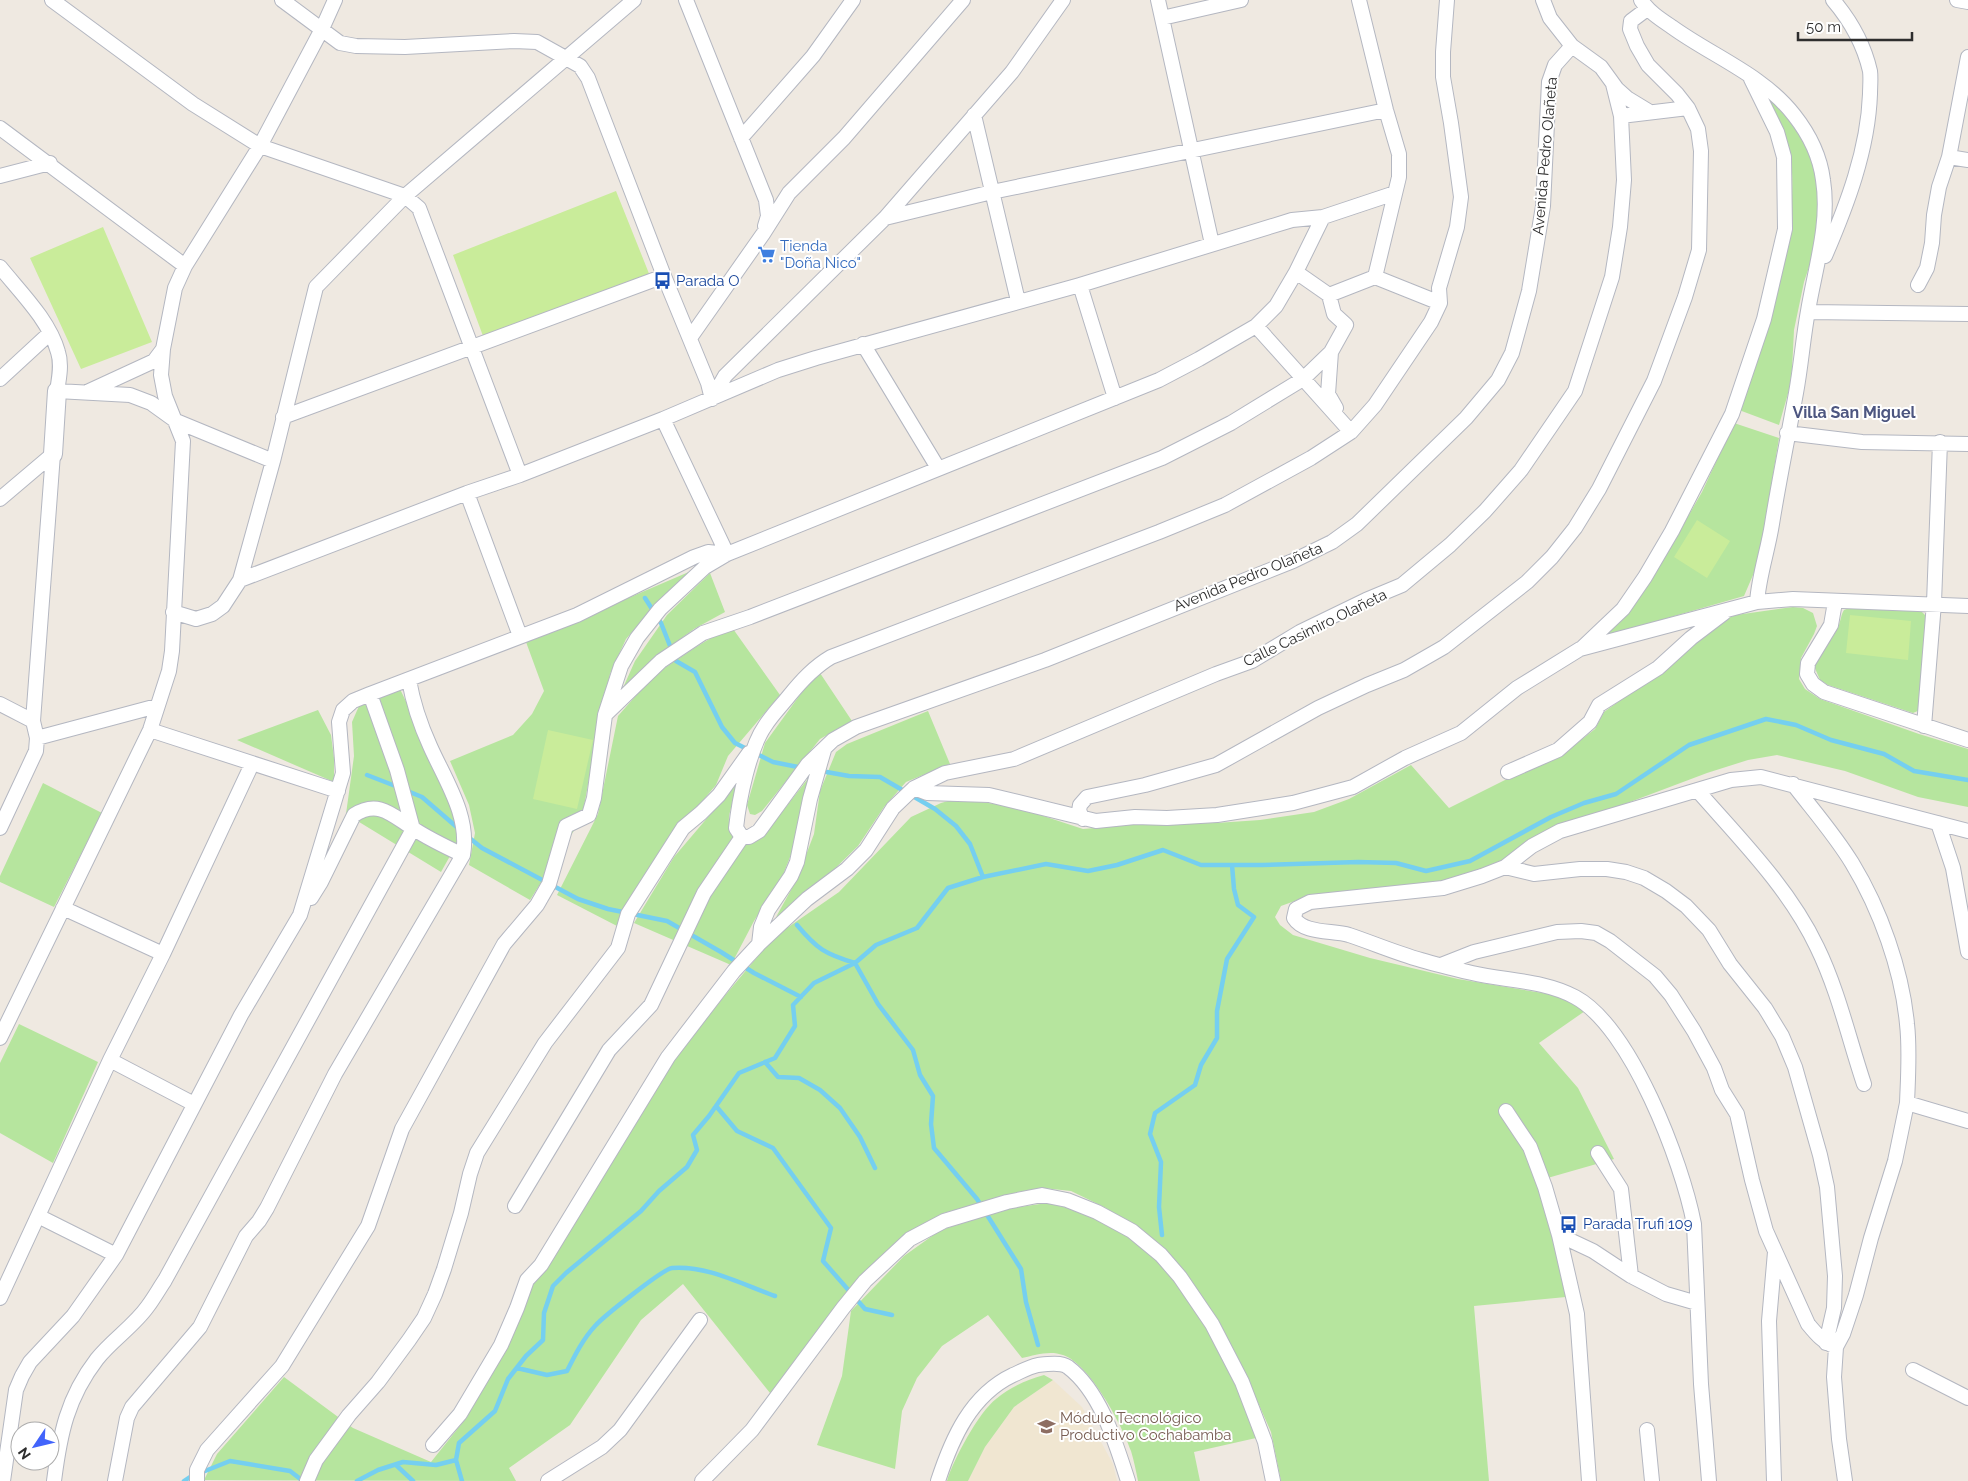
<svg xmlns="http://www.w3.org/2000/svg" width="1968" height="1481" font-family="Raleway,sans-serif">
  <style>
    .education { fill: #f0e6d1 }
    .green { fill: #b6e59e }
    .pitch { fill: #c9ec9a }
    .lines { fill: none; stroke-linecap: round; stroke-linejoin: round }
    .stream { stroke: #75cff0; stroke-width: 4.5 }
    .minor-casing { stroke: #b4b7c1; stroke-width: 16 }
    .tertiary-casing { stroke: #b4b7c1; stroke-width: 20 }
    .minor { stroke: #fff; stroke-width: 14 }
    .tertiary { stroke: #fff; stroke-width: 18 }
    .labels { text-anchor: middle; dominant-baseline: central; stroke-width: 4; stroke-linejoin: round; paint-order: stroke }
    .street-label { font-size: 15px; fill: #2e2e2e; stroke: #fff }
    .shop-label { font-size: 15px; fill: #366cbe; stroke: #fff; text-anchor: start }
    .transit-label { font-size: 15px; fill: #164399; stroke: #fff; text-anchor: start }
    .education-label { font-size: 15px; fill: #785e54; stroke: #fff; text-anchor: start }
    .neighbourhood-label { font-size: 16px; font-weight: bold; fill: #4d5680; stroke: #fff }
  </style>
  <rect width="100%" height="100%" fill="#efe9e1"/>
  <!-- education -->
  <path class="education" d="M1053,1380L1082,1407L1113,1464L1117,1481H968L985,1447L1014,1407Z"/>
  <!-- green -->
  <path class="green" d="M1760,91L1782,109L1798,130L1812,155L1817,184V218L1814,252L1804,282L1794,330L1792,370L1789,390L1779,425L1739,410L1791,219C1792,196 1794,170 1789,148C1784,128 1770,109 1760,91Z
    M1734,423L1779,438L1761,549L1756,568L1744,596L1605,636L1660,565L1702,492Z
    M698,568L647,615L626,639L610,674L597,734L582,818L530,900L469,865L475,833L469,805L450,761L513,735L532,714L544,691L526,642Z
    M710,573L725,612L694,629L653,659L622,690L635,661L667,615Z
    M1793,607L1803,608L1813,613L1817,626L1814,634L1801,658L1799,679L1805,689L1820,699L1919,734L1968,749V807L1918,797L1845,771L1777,755L1748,760L1707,773L1630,802L1600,813L1496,866L1429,888L1303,898L1281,906L1275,917L1280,925L1293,935L1370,958L1458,979L1567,997L1585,1011L1539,1043L1578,1088L1614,1159L1537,1181L1551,1227L1566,1297L1474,1306L1489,1481H1281L1271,1432L1244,1371L1134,1227L1106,1208L1071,1191L1043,1188L1018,1192L944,1213L908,1233L856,1285L770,1393L683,1284L641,1320L570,1425L509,1468L516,1481L204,1480L217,1454L284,1377L353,1428L431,1462L467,1417L488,1367L526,1294L661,1077L722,999L774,937L839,892L911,817L941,803L955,799L1013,806L1083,829L1140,824L1216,823L1260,820L1314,812L1349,799L1411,765L1449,808L1511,777L1558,758L1595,729L1604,712L1650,679L1723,620L1736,615Z
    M1852,607L1921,611L1926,616L1920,710L1913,713L1828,685L1820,680L1814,666C1820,652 1833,640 1839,625C1841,619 1841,615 1844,610Z
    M731,626L780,695L728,756L716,785L670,839L617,926L557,895L598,814L618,716L654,675L696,647Z
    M818,670L852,721L820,739L762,811L755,815L750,814L747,805L765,743Z
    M400,689L450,793L459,840L441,872L346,814L354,756L352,722L359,706L382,694Z
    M318,710L331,735L334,758V782L237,740Z
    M928,711L950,764L906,782L884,807L858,846L815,888L776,917L796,881L814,834L820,791L836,752L847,744Z
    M742,763C741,772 739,781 737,790C728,818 719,831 754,843L768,830L810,776L794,847L783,875L754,921L731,965L634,923L674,857L714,810Z
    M43,783L102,813L54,907L0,882V876Z
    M19,1024L98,1062L53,1163L0,1133V1063Z
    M1047,1203L1088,1213L1138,1241L1170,1271L1201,1316L1235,1379L1256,1438L1194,1452L1200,1481H1138C1136,1471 1134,1461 1131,1451C1122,1425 1090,1364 1063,1355C1050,1350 1035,1355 1022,1358L988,1315L942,1346L917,1378L902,1411L895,1469L817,1445L842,1376L851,1311L904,1256L939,1231L998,1210Z
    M1044,1375L1053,1380L1014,1407L985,1447L968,1481H947C953,1460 979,1412 996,1399C1011,1387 1026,1380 1044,1375Z"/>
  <!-- pitch -->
  <path class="pitch" d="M616,191L650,276L483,336L453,255Z
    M103,227L152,342L81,369L30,258Z
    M1697,520L1730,541L1707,578L1674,557Z
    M1850,615L1911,621L1908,660L1846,653Z
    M548,730L593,740L577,809L533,799Z"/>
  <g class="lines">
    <!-- stream -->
    <path class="stream" d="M645,598L661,623L676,661L695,672L722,727L735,743L773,762L803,768
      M821,771L849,776L880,777L935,809L956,826L970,844L983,877
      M367,775L398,787
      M405,790L422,797L459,829
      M467,836L482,848L578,899L608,909L667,921L721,952L754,973L801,997
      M797,925C817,949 825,954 855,963L878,1004L913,1050L920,1075L933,1096L931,1124L934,1148L977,1199L1021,1269L1026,1302L1038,1345
      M765,1062L778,1077L799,1078L820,1090L840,1108L860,1137L875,1168
      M716,1106L737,1131L773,1148L831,1228L823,1261L865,1309L892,1315
      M1162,1235L1159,1207L1161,1162L1150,1134L1155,1113L1195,1085L1201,1065L1217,1038V1011L1227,959L1254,917L1238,905L1234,889L1232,865
      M517,1368L547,1375L567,1371C575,1355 583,1339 595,1326C604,1316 663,1269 672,1268C707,1265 743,1285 775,1296
      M396,1465L413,1481
      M184,1481L190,1477L230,1461L290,1471L303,1481
      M357,1481L378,1470L403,1462L436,1465L456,1460
      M462,1481L456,1460L459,1443L495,1411L508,1379L526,1356L543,1340L544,1313L553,1286L566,1273L641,1211L659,1191L687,1167L697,1150L693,1135L709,1116L739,1073L775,1058L795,1026L793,1005L814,983L855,963L876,945L917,928L948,888L983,877L1046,864L1088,871L1117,865L1163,850L1201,865H1262L1358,862L1396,863L1426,871L1470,861L1551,817L1584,803L1616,794L1689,745L1766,719L1796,725L1831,740L1884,754L1914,771L1968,780"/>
    <defs>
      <path id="minor" d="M52,0L193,104L260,146L405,196L419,208L520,475
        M282,0L340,43L356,46L405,47L514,41L537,42L580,66L588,78L664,276L708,383L712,399
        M686,0L766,200L768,216L765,226
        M1158,0L1212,244
        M1543,0L1550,18L1572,46L1601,67L1617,89L1627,98L1650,112
        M1641,0C1649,12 1660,19 1672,27C1712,56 1763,75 1794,115C1809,134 1820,156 1823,180C1830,224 1815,268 1808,311C1803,338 1801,366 1796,393C1788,437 1779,480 1772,524C1768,550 1759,575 1757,602
        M1957,0L1968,2
        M1162,18L1241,0
        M974,115L1018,301
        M1621,116L1688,108
        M0,128L185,266
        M741,138L813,56L853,0
        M1949,157L1968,160
        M0,176L50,163
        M885,218L992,192L1386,110
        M1825,256C1847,205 1868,150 1870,94C1870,87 1871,78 1870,71C1864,45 1850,20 1833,0
        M0,267C21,293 49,320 58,352C62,364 59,379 57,391L130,395L151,403L176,421L273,461
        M1296,272L1329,295
        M1375,277L1440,303
        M1080,285L1115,398
        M1918,285L1927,268L1932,243L1934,215L1939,187L1949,157L1968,57
        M1808,312L1968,314
        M1256,326L1351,432
        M690,338L763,234L789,193L844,138L963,0
        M863,344L938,468
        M1331,352L1328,394L1336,408
        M0,379L50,333
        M89,391L154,361L163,349
        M712,399L725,376L885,218L1012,72L1063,0
        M283,417L664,276
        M1787,433L1862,442L1968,444
        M467,493L520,636
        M0,499L53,454
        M240,580L467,493L520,475L663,419L778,370L816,358L1080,285L1292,220L1323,217L1395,193
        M1835,602L1831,625L1808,663L1807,674L1813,684L1824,692L1968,740
        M173,612L196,619L212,614L223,606L240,580L273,461L316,287L405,196L634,0
        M1583,647L1623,609L1645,577L1672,531L1732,414L1764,319L1785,229L1784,157L1777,132L1751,79
        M0,704L33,721
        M607,713L661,661L703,633L750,617L1162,458L1231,423L1303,379L1331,352L1346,325L1334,314L1329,295L1375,277L1399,177V154L1386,110L1359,0
        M1924,726L1934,603L1940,442
        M150,730L338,791
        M37,738L157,706
        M1508,772L1558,750L1590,722L1599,705L1658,668L1691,638L1724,613
        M1793,784C1813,810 1835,835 1852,863C1880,909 1902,970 1907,1024C1910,1050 1908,1077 1907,1103
        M914,788L927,793L989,795L1096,821L1135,817L1167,818L1217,815L1293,803L1353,787L1405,758L1461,733L1517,688L1580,649L1757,602L1793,599L1968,606
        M1697,790C1740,839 1789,888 1817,947C1838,990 1849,1039 1864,1084
        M1083,819L1079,811L1080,805L1087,797L1145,785L1216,765L1318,708L1367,685L1404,670L1444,647L1527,582L1552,557L1575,528L1599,489L1654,381L1685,297L1699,250L1701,151L1698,129L1688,108L1677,94L1648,65L1637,46L1630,29L1631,21L1647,9
        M1938,823L1953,868L1968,952
        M0,828L36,751L37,738L33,721L53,454
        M742,837H749L759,831L808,764L833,740L856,727L1045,660L1293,561L1332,542L1357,524L1466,418L1498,380L1512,353L1529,291L1543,206L1549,82L1555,65L1572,46
        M742,837L736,828C739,800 749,749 765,726C772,715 781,706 789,696C802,680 814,667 831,657L1159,532L1225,505L1311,458L1351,432L1375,405L1431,322L1440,303L1439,288L1457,227L1461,197L1451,123L1443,77V52L1447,0
        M1505,867L1534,874L1580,869H1607L1626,872L1644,878L1666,891L1686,906L1709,930L1730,964L1765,1008L1782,1036L1795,1067L1820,1155L1827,1187L1835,1276L1834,1308L1826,1343
        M311,898L321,882L354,815C379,799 393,816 414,829C429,839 446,847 463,855
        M63,908L163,954
        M759,944L761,927L768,910L791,876L797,862L810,799L824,750
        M1441,965L1474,952L1557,932L1581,931L1596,933L1610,941L1655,976L1671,995L1694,1031L1714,1068L1722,1090L1737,1114L1752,1180L1766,1231L1808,1324C1817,1335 1823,1342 1836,1347
        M0,1038L150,730L169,671L172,651L183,441L165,396L161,375L163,349L175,288L185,266L260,146L322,29L335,0
        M110,1060L194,1104
        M1506,1111L1530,1147L1545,1187L1559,1235L1577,1314L1589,1481
        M1598,1153L1621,1189L1631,1276
        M515,1206L609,1050L651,1005L704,893L742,837
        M38,1216L116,1255
        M1559,1235L1593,1251L1631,1276L1666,1294L1697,1303
        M0,1298L110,1060L163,954L252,764
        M1913,1370L1968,1398
        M1647,1430L1652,1481
        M433,1445L460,1414L501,1345L517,1308L527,1280L541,1265L668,1057L734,971L759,944L807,899L847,869L866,850L893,808L914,788L945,773L1014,759L1216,674L1252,661L1300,632L1366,600L1402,585L1450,545L1485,511L1521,470L1575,391L1612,277L1620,227L1624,180L1621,116L1613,84
        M3,1481L16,1390L22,1376L30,1362L73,1316L116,1255L241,1015L300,915L343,773L339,722L343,710L353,701L370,694L577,615L694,557L708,552L727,554L663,419
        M54,1481C60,1434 67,1398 97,1359C112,1340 134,1326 148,1306C154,1298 159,1289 165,1280L413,829L397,770L370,694
        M115,1481L127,1418L132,1407L200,1327L246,1236L259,1221L267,1208L335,1074L463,855C470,816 445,780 430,746C420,724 413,703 409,680
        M197,1481V1470L207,1450L282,1366L368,1226L402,1129L504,944L537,905L549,884L566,826L589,815L594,798L605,715L621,666L637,638L660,609L705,567L727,554L1159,380L1199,359L1256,326L1276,306L1296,272L1323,217
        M307,1481L316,1460L349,1415L378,1382L409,1340L424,1318L435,1294L444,1269L461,1213L470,1174L477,1153L545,1043L618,948L628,914L683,828L701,813L719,795L749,753
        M548,1481L602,1447L620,1430L700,1320
        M702,1481L752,1430L843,1308L865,1281L910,1239L944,1221L1007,1202L1042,1195L1067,1200L1097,1212L1132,1231L1161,1255L1180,1277L1212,1324L1242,1382L1265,1442L1273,1481
        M938,1481C952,1438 971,1395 1013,1375C1022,1371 1029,1367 1038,1365C1047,1364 1061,1362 1068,1367C1101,1392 1116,1444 1128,1481
        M1709,1481L1701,1384L1694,1224C1682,1162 1631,1027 1575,997C1543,980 1506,981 1472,973C1455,969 1438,965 1421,960C1396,953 1373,943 1349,935C1332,930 1304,934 1294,918L1296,909L1310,902L1443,888L1482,876L1505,867L1532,846L1560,831L1731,780L1761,777L1968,831
        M1774,1481L1769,1321L1775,1252
        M1845,1481L1839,1439L1834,1377L1836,1347L1843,1334L1856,1295L1871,1238L1895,1161L1907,1103L1968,1121"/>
      <path id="tertiary" d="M53,454L57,391"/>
    </defs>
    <!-- minor casing -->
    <use href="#minor" class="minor-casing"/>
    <!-- tertiary casing -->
    <use href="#tertiary" class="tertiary-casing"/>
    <!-- minor -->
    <use href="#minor" class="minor"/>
    <!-- tertiary -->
    <use href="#tertiary" class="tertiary"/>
  </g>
  <!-- icons -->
  <defs>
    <symbol id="supermarket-bare" viewBox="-9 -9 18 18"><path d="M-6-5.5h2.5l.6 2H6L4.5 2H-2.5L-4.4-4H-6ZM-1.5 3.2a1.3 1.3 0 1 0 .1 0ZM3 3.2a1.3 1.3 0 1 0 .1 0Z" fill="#3f7fe0" stroke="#fff" stroke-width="2.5" paint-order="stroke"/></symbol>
    <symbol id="bus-bare" viewBox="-9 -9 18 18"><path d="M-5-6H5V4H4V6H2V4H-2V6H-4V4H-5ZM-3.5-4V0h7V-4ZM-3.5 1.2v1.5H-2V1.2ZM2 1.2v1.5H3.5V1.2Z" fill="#1a4fb4" stroke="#fff" stroke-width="2.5" paint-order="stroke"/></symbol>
    <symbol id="university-bare" viewBox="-9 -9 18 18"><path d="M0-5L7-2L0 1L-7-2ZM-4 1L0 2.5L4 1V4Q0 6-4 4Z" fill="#8d6e63" stroke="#fff" stroke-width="2.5" paint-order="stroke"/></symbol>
  </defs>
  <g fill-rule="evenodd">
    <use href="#supermarket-bare" x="754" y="242" width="25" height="25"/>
    <use href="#bus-bare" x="650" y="268" width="25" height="25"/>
    <use href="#bus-bare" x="1556" y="1212" width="25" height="25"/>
    <use href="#university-bare" x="1034" y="1414" width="25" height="25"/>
  </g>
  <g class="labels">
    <!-- street labels -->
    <g class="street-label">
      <text transform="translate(1545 156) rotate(-85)">Avenida Pedro Olañeta</text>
      <text transform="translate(1248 577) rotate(-22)">Avenida Pedro Olañeta</text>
      <text transform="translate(1315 628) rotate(-26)">Calle Casimiro Olañeta</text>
    </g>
    <!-- shop labels -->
    <g class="shop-label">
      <text x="780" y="246">Tienda<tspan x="780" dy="17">"Doña Nico"</tspan></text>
    </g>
    <!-- transit labels -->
    <g class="transit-label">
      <text x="676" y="281">Parada O</text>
      <text x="1583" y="1224">Parada Trufi 109</text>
    </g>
    <!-- education labels -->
    <g class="education-label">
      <text x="1060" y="1418">Módulo Tecnológico<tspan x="1060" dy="17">Productivo Cochabamba</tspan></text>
    </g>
    <!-- neighbourhood labels -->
    <g class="neighbourhood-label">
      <text x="1854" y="412">Villa San Miguel</text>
    </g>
  </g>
  <!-- north arrow -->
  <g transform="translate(35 1446) rotate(235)"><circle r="24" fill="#ffffff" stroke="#ababab"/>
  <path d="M0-4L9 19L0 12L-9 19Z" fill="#4264fb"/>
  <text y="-8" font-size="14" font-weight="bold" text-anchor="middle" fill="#2e2e2e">N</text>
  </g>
  <!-- scale -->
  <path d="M1798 32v8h114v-8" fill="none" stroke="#2e2e2e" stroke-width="2.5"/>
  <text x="1806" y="32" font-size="15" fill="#2e2e2e" stroke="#ffffff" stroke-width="4" paint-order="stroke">50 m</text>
</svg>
